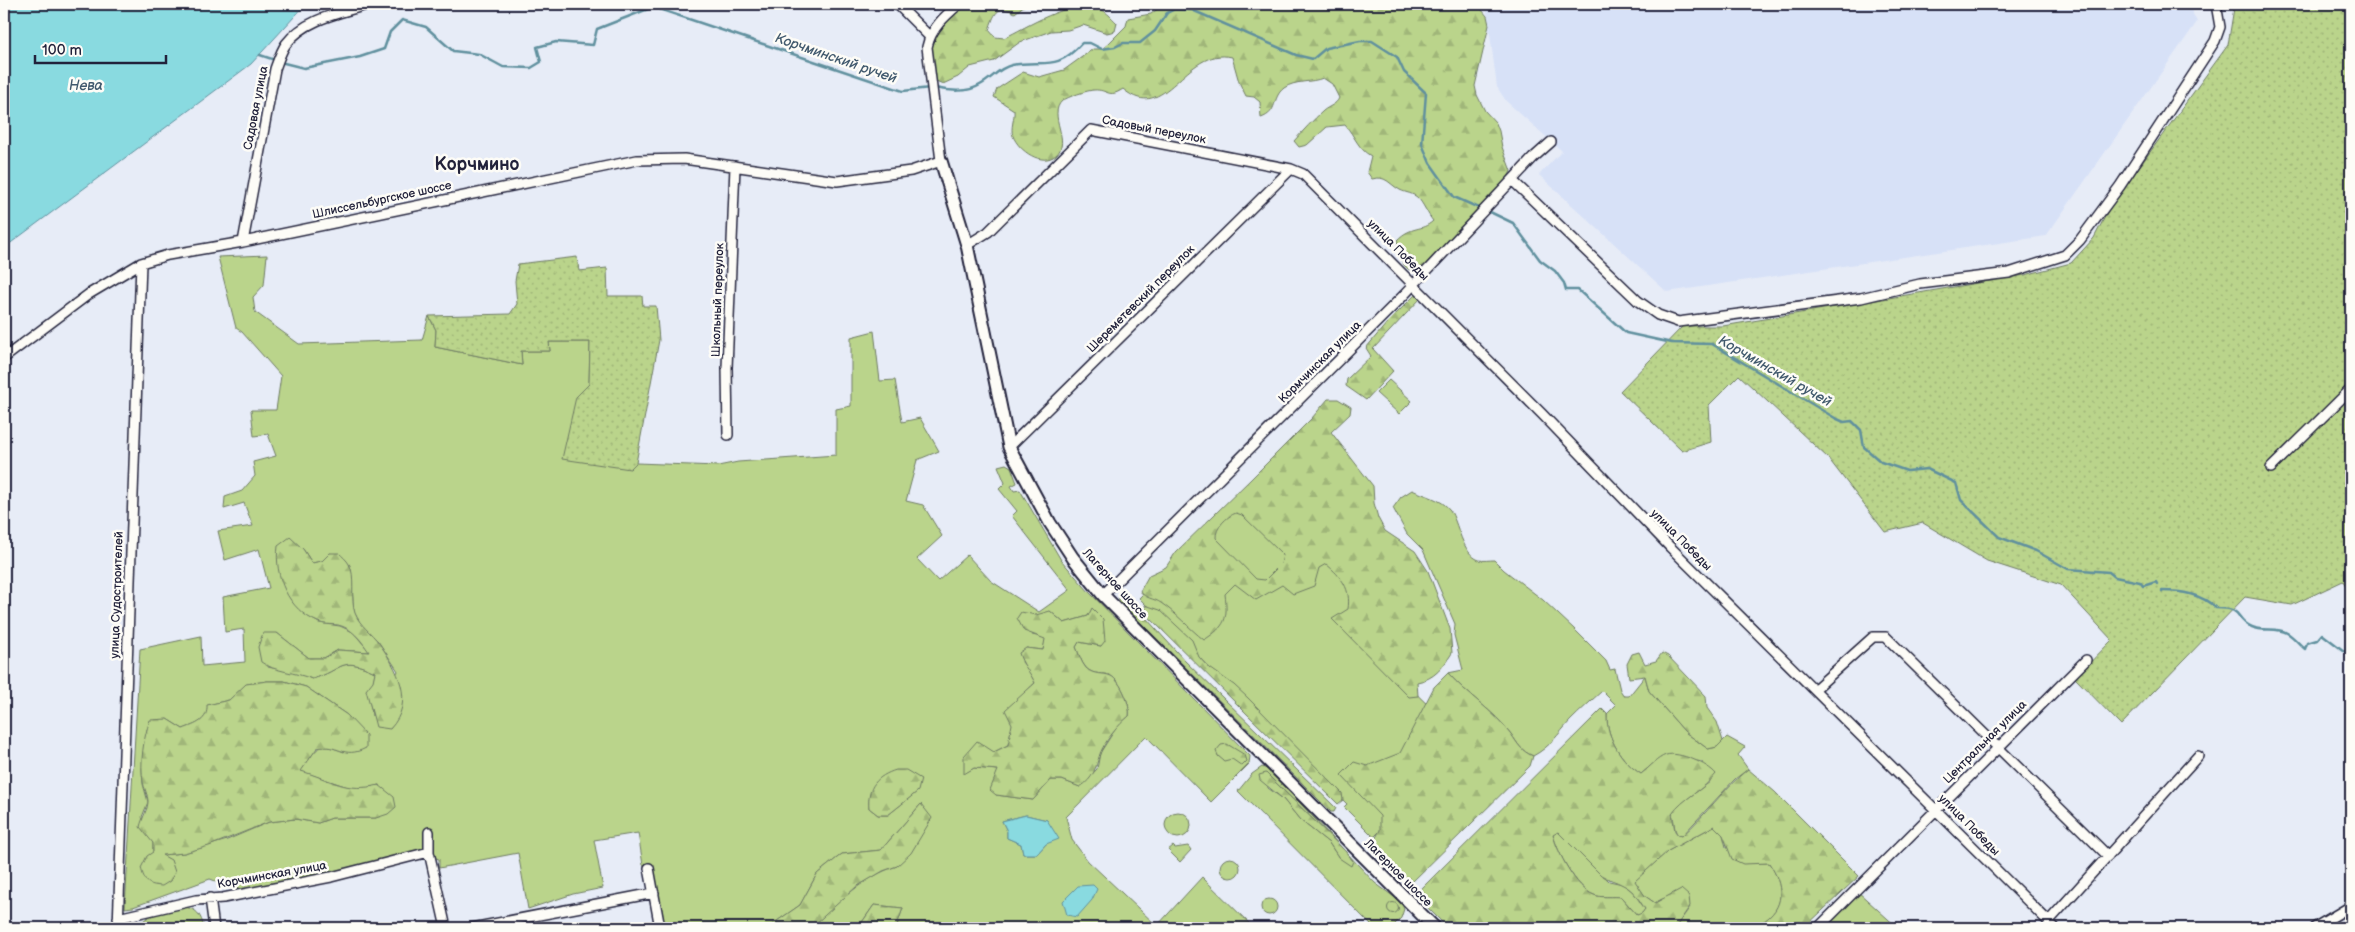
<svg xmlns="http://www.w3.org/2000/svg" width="2355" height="932" font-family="'Balsamiq Sans',sans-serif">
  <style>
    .built { fill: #d7e1f7 }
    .green { fill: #bad48b; stroke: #6e7b63; fill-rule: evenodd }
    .forest { fill: url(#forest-firs); stroke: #6e7b63; fill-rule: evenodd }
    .garden { fill: url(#garden-dots); stroke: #6e7b63 }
    .water { fill: #89dae0; stroke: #60909e }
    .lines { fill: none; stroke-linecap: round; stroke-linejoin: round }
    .stream { stroke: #60909e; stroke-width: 2.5 }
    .street-casing { stroke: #22223b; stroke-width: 12 }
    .secondary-casing { stroke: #22223b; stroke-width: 15 }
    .street { stroke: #fdfcf7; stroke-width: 9 }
    .secondary { stroke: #fdfcf7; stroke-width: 11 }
    .labels { text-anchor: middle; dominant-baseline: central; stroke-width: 5; stroke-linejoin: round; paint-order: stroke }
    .street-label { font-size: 12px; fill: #22223b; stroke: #fdfcf7 }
    .water-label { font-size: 14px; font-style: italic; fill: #41596d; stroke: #fdfcf7 }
    .district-label { font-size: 18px; font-weight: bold; fill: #22223b; stroke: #fdfcf7 }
  </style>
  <defs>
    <pattern id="forest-firs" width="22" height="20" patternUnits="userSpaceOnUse" patternTransform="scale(1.25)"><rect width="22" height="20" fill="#bad48b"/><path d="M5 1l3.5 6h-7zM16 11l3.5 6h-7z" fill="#a0b679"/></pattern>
    <pattern id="garden-dots" width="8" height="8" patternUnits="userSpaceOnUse" patternTransform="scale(1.25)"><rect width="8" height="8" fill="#bad48b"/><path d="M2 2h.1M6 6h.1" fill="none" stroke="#a0b679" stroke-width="1.8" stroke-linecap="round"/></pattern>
  </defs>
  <rect width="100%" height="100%" fill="#e7ecf7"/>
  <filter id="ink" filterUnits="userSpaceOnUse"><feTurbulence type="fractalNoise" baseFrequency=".02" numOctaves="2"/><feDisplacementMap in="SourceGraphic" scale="10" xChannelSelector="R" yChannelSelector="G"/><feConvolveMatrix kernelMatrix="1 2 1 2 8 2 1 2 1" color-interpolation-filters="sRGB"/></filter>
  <g filter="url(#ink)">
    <!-- built -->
    <path class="built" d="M1486,4H2188L2197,22L2046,236L1667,292L1539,175L1562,151L1506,101L1497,87Z"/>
    <!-- green -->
    <path class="green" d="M267,255L264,285L253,297L255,312L299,344L422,340L429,316L436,330L435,347L522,365L521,351H550L549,342H590L589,384L576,397L630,469L636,463L718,466L738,462L836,455V409L851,406V337L874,331L880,381L895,380L902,422L920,418L939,451L917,460L906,501L923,505L942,536L917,559L938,581L967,555L991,581L1039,612L1070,590L1012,516L1017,511L999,489L1005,483L998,466L1006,464L1011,467L1017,483L1011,486L1014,491L1020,490L1061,560L1090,593L1250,756L1249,764L1211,802L1146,736L1066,817L1072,840L1088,861L1157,926L1202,877L1254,928H896L903,908L874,905L858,928H815L814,925C840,901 863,877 897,866L921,804L881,850L842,854L817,874L800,905L767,928H664L652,866L643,865L638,833L594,840L603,888L573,894L528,909L518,853L439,868V859L423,854L243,891L210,879L133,907L125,908L140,649L201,636L202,666L245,662L244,629L225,632L223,597L269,588L259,549L225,560L218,531L253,526L244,503L224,509L225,497L242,491L255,476L253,462L276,456L268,434L254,436L251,410H276L281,376L242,332L236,328L218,257ZM303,549L312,563L322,561L330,553L350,565L354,612L363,628L378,641L398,671L372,716L370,703L375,672C339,655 344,670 312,679L300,674L268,667L277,633L309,658H324L338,650L370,652L353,632L340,626L319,623L304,614ZM1092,609L1101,646L1079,642L1076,647C1079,654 1081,662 1086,668C1094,676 1103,672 1111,676C1121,681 1131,706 1129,716L1118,725L1100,753L1097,769L1080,787L1062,780H1051L1033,800L996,795L998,770L974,768L964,773L994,752L1008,745C1012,725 1018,696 1035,683L1030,672L1022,662L1026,648L1043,650L1046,638L1032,635L1050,611L1064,623L1088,616ZM267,681H284L306,687L347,715L344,752C314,740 318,750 300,771L351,788L361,789L379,785L376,818H332L318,823L295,819L269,822L227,840L184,853L161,855L153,852V843L142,817L148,802L143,784L142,769L147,729L167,719L183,729C196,724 208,721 208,705L229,700L247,684ZM918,791L888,815H878L869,808V799ZM1026,815L1047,820L1046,844L1037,854H1023L1021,844L1007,838V831L1002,821Z
      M1389,380L1412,401L1399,414L1376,393Z
      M1253,483L1369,598L1344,623L1440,717L1389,822L1374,837L1344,807L1347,804L1139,598Z
      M1412,490C1423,495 1442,499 1450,510C1458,522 1462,554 1479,560C1483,561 1490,560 1494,560L1504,570L1543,600L1574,629L1606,661L1610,670L1615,669L1620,690L1624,696H1629L1645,676L1649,691L1685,732L1708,749L1717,747L1727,737L1745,747L1738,755L1748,769L1735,779L1682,836L1678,835C1673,829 1675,821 1672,814L1677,806L1710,782L1702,762L1687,759L1654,763L1641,774C1622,762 1606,738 1607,714L1616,705L1602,691C1592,700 1580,711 1570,721C1558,734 1550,747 1533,756C1521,751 1518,744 1511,734C1493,710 1467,695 1448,673L1463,670L1454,635L1455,624L1423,550L1407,534L1393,508L1401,497Z
      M1262,767L1269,770L1375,883L1401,902L1404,909L1401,918L1391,928H1374L1238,791L1252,774ZM1266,773L1345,851L1353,860L1339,858L1329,843L1300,820L1283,799L1268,788Z
      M1165 825a13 13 0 1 1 26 0a13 13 0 1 1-26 0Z
      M1714,826L1723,835L1726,847L1757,863H1769C1784,885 1787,908 1761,923L1760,928H1675L1690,907L1662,899L1655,903L1645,896L1634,881L1668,851Z
      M1558,832L1609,881L1623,884L1633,892L1645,909L1642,914L1637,915L1621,897C1613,896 1600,898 1594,895C1576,888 1557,852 1553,834Z
      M1173,846L1175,848L1188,846L1191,850L1180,862L1168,850Z
      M1220 868a10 10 0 1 1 20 0a10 10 0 1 1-20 0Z
      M1857,891L1898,928H1820Z
      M1261 907a8 8 0 1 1 16 0a8 8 0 1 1-16 0Z
      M183,907C197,908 201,915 204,928H138C143,914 169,910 183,907Z"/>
    <!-- forest -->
    <path class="forest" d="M966,4H1026L1015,13C997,3 994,15 989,30L995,37L1004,38C1027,27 1069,0 1096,7C1105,10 1111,17 1117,23L1115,31L1107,33L1083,25L1068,30L1051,31L1020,42L994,61L970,67L958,77L943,84L936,81L930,49L936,33Z
      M1164,4H1477L1487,16L1489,25L1475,86L1477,95L1485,111L1496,123L1499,131L1502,147L1511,171C1505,185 1493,201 1479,208L1423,267C1402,278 1400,256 1397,240C1412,225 1421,232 1433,221C1428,215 1423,203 1418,198C1413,193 1406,193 1400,190C1389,184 1386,175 1372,179L1367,172L1371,156C1358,149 1355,136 1345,125L1327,127L1307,145L1299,147L1294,141C1303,131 1313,120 1323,111C1329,106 1336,105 1339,98L1332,84L1323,78C1311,83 1295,80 1284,88C1271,98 1279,112 1261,118L1260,102L1254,97L1246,96L1239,82L1232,57C1184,46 1166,126 1123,89C1108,99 1108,89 1094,90C1088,90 1067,97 1062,101C1047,115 1072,141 1056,155C1042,167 1019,151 1013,136C1010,128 1015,118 1014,110L994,97L997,89L1023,72L1039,77L1064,70L1093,49H1102L1108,44L1126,26L1128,18L1151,14Z
      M1416,294L1421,298L1373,349L1393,371L1366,400L1346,386L1347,379L1371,356L1366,348L1387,323Z
      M1328,399H1338L1351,407L1350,414L1331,432L1373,486L1374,503L1378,518L1385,531L1415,551L1428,571L1450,629L1452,653C1443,667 1435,679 1417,682L1418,696L1409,697L1332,619L1348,609C1351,589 1342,577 1326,564L1319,568L1314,586L1293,594L1282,585L1256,600L1235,584L1225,594C1228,619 1226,626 1204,640C1189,628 1176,613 1161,603C1154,598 1145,599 1140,591L1149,575L1166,567L1176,552L1251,479L1312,418ZM1236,513L1242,515L1283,555L1281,564L1265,580L1256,579L1216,538C1215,528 1227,516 1236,513Z
      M290,537L303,549L312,563L322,561L330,553H339C342,556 347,560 349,564C356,575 350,600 355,613C360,626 371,632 379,643C397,669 416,701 390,729L376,727L366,690L373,681L375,672C339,655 344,670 312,679C296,672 275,672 261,662L258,647L263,633H277L309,658H324L338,650L369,652C361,640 352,628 338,625C331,624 324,625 318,622C288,610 274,576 278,546Z
      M1119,596L1136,607L1185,661L1336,808L1334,812H1331L1119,601Z
      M1145,605L1160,610L1192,640L1199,657L1207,666L1234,685L1248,698L1342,793L1343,800L1338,804L1147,615Z
      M1092,608L1103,619L1105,641L1101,646L1079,642L1076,647C1079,654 1081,662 1086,668C1094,676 1103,672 1111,676C1121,681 1131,706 1129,716C1119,724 1104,742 1100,754C1095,769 1094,778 1080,787L1062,780H1051L1033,800L996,795L990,790L998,770L974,768L964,774V756L977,741L994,752L1008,745L1012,724L1005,710L1035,683C1030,672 1022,664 1019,653L1026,648L1043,650L1045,639L1024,631L1017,618L1021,612L1036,615L1050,611L1064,623L1088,616Z
      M1639,652L1645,664L1656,661L1662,653L1668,656L1706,696L1707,708L1717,722L1723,741L1717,747L1708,749L1685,732L1649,691L1645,676L1629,678L1627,664L1632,654Z
      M1448,673C1467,695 1493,710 1511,734C1518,744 1521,751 1533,756L1530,766L1409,885L1381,854L1373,843L1380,830V816L1341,775L1354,762L1367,766L1400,753L1434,687Z
      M267,681H284L306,687L347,715L366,735V748C343,760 338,743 317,748L301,771C332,780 346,793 379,785L394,797L396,807L388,814L376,818H332L318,823L295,819L269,822L209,846L184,853L162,855L171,860L175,872L170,881L162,886C147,885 145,882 141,868L147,856L153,852V843L140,827C142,818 148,809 148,801C148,795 144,788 143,782C140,762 143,739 150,720L167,719L183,729C196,724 208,721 207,705L229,700L246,684Z
      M1602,709L1607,714C1606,738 1622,762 1641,774C1649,768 1657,758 1666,755C1679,751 1708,764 1716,774C1704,790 1683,798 1672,814L1675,831L1678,835L1682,836C1706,815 1723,789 1748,769L1775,792L1859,876L1804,928H1760L1761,923C1786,908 1784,885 1769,863L1743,864L1732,859L1723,835L1714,826L1668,851L1635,881L1645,896L1655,903L1681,889L1689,896L1690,906L1675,928H1448L1415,895ZM1558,832L1601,875C1609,880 1616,881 1623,885C1634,890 1639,900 1645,909L1642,913L1637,915L1621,897C1613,896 1600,898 1594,895C1576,889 1557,851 1553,835Z
      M1227,744L1245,755L1247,761L1242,766L1232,759L1224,761L1218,756L1216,751L1221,745Z
      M896,770H906L921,779L918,791L912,796L888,815H878L869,808C867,787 877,776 896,770Z
      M1266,773L1345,851L1353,861L1351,866L1339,858L1329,843L1300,820L1283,799L1260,780L1259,775Z
      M921,804L932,818L911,853L897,866L883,871L856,887L814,925L815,928H767L800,905L817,874L842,854L881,850Z
      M1387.5 908a5.5 5.5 0 1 1 11 0a5.5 5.5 0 1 1-11 0Z
      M874,905L903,908L896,928H858Z"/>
    <!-- garden -->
    <path class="garden" d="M2232,4H2351V594L2343,581L2292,605L2245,597L2121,725L2075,678L2112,640L2061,585L1987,561L1923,523L1885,532L1828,458L1739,375L1709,405L1711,442L1682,451L1620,391L1683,326H1723L2025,275L2071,263L2094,238L2110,207L2228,45L2234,8Z
      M577,257L579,271L607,268L608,296H642L643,306H656L659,340L636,463L630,469L562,459L576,397L589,384L590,342H549L550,351H521L522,365L435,347L436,330L429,316L510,314L517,304L515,281L518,264Z"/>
    <!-- water -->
    <path class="water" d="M4,4H306L251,64L4,248Z
      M1026,815L1047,820L1059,839L1046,844L1037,854H1023L1021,844L1007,838V831L1002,821Z
      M1093,885L1097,889L1092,900L1077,917L1067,915L1063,901L1078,886Z"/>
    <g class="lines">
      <!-- stream -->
      <path class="stream" d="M260,55L275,60
        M280,62L304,68L360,57L384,49L390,32L402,20L426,27L453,51L479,54L503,67L531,68L541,62L537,47L556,42L593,45L597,29L653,7L903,91L930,88
        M935,88C948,91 968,93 980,85C992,79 998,68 1012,65C1044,59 1055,73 1082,43H1090L1102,49L1115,47L1123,43H1140L1155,31L1167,13L1175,9L1192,10L1296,55L1313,59L1326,48L1360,41H1372L1397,57L1404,72L1426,93L1422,144L1430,163L1454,197L1479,208
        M1490,212L1513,223L1540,260L1555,271L1564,283L1566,290H1578L1626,333L1672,343L1712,344L1835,418L1844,422L1852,421L1861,430L1864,447L1881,462L1907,471L1927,469L1956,483L1961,500L1999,537L2036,551L2068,569L2109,572L2115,577L2140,582L2143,586L2156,582L2157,584
        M2162,591C2182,591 2201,594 2216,608C2246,608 2233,619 2252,627C2263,632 2277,627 2287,633C2294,637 2299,644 2305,649L2307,643L2317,640L2322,634L2344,651L2351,653"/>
      <defs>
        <path id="street" d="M897,4L929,36
          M1513,181L1638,301L1658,315L1678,322L1861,298L1920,284L2009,273L2065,255L2080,240L2120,186L2215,41L2220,27L2216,4
          M243,242L275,69C278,61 281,51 286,44C306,18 341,13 370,4
          M967,245L988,232L1091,130L1291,169L1303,174L1542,414L1670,547L2055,928
          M4,358L89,294L141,263L168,255L243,242L637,160L684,159L837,181L911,171L941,161L927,47C931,28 945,16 959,4
          M728,435L727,368L735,166
          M1009,447L1291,169
          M2271,468L2351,389
          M1103,595L1404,295L1533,158L1551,142
          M1815,689L1873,637H1886L2108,856
          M429,832V852L446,928
          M649,868L660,928
          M210,898L214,928
          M118,918L196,900L223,898L331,877L429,852
          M2048,922L2198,756
          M118,928L141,263
          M472,928L654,893
          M1818,928L2086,660
          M2314,928L2351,906"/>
        <path id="secondary" d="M941,161L967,245L1009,447L1050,523L1073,558L1103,595L1435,928"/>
      </defs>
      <!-- street casing -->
      <use href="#street" class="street-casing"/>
      <!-- secondary casing -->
      <use href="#secondary" class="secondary-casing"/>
      <!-- street -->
      <use href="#street" class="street"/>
      <!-- secondary -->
      <use href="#secondary" class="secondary"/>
    </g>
  </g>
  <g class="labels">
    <!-- street labels -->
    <g class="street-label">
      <text transform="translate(256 108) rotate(-79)">Садовая улица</text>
      <text transform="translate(1154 130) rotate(11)">Садовый переулок</text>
      <text transform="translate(382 200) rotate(-12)">Шлиссельбургское шоссе</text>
      <text transform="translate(1398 250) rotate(45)">улица Победы</text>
      <text transform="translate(1141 299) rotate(-45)">Шереметевский переулок</text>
      <text transform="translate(718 300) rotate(-88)">Школьный переулок</text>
      <text transform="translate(1320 362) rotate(-45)">Кормчинская улица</text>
      <text transform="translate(1681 540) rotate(45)">улица Победы</text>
      <text transform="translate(1115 584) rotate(48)">Лагерное шоссе</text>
      <text transform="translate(117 595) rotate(-88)">улица Судостроителей</text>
      <text transform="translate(1985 742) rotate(-45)">Центральная улица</text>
      <text transform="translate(1969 825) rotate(45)">улица Победы</text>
      <text transform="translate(1398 873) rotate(45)">Лагерное шоссе</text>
      <text transform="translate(272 875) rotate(-10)">Корчминская улица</text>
    </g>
    <!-- water labels -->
    <g class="water-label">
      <text transform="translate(836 58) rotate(19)">Корчминский ручей</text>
      <text x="86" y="85">Нева</text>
      <text transform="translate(1775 371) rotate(30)">Корчминский ручей</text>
    </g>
    <!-- district labels -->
    <g class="district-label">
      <text x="477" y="164">Корчмино</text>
    </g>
  </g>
  <!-- margin -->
  <rect width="2355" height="932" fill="none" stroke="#fdfcf7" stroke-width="20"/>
  <rect x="10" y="10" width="2335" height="912" fill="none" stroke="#22223b" stroke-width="2" filter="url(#ink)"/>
  <!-- scale -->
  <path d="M35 55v8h131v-8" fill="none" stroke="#22223b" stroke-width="2.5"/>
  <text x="42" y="55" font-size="15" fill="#22223b" stroke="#fdfcf7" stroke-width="4" paint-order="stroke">100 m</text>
</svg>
